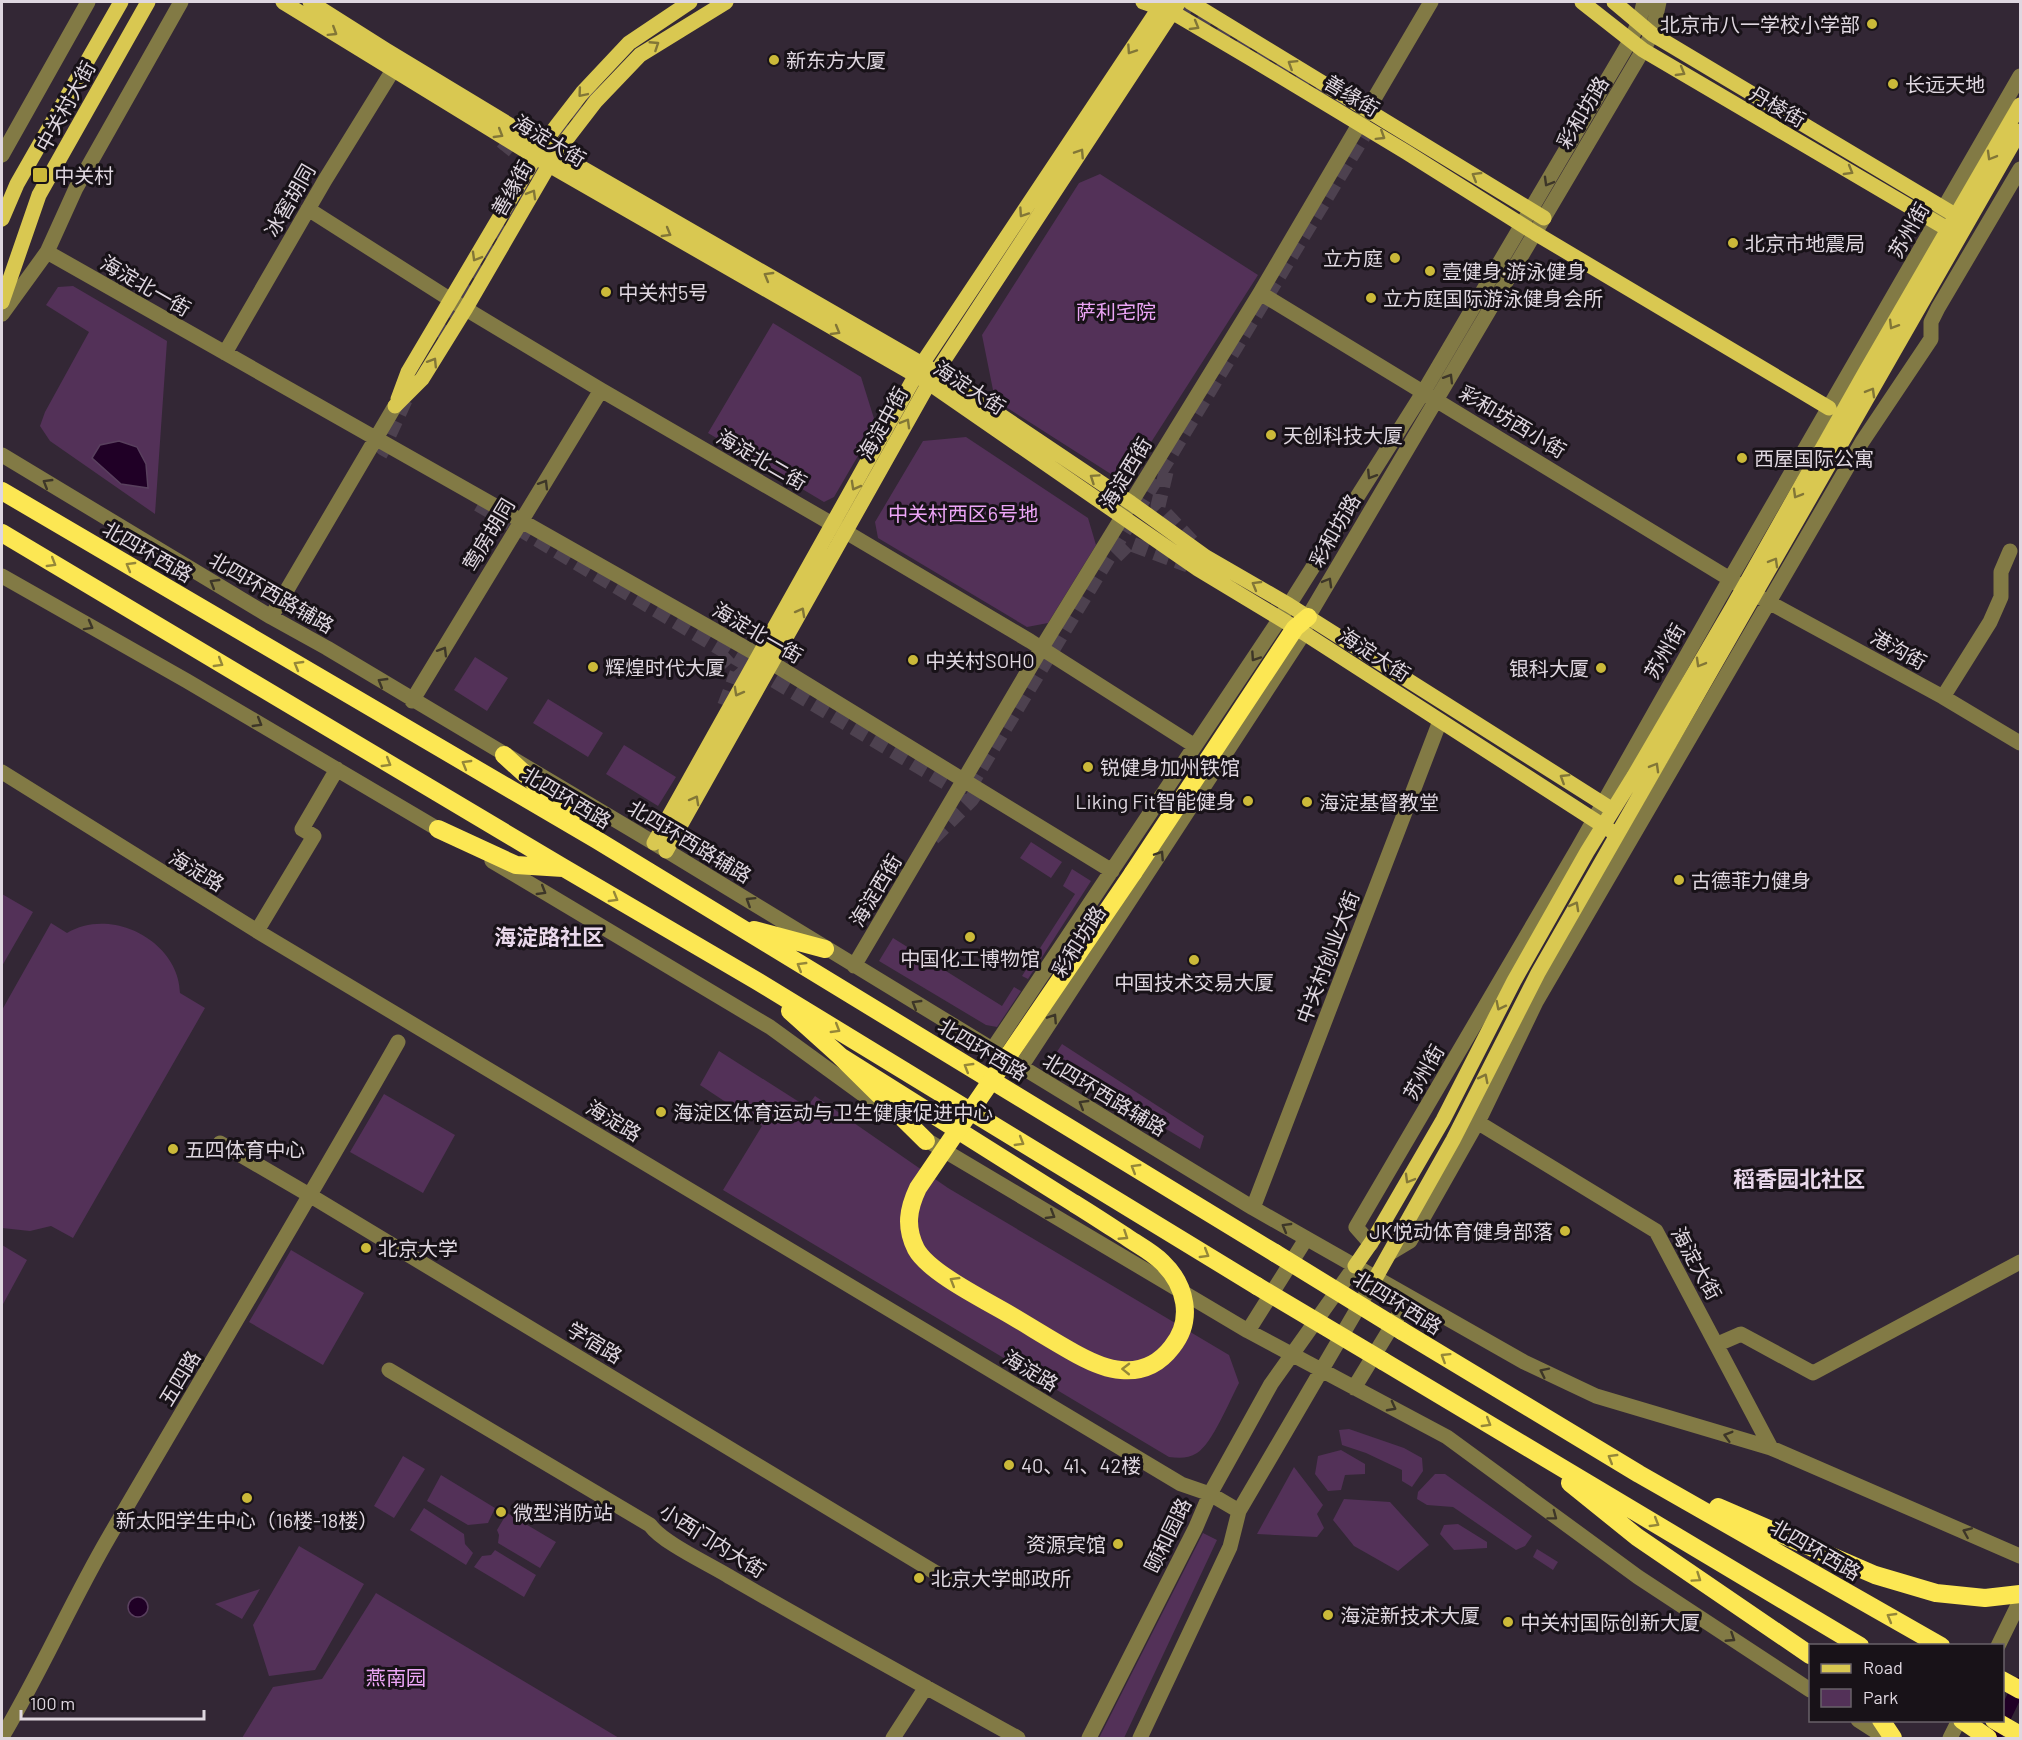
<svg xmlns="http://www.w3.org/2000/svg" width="2022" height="1740" font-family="Barlow,'Noto Sans SC',sans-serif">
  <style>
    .green { fill: #533158 }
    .water { fill: #200026; stroke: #59405e; stroke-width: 1.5 }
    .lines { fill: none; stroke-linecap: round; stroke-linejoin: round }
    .canal { stroke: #200026; stroke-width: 14 }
    .minor-tunnel { stroke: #4d414f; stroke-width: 15; stroke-dasharray: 15 8; stroke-linecap: butt }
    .minor { stroke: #827a45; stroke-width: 15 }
    .major { stroke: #d9c851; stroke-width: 15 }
    .highway { stroke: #fce753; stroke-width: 18 }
    .highway-bridge { stroke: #fce753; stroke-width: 18 }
    .oneway { stroke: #827637 }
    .oneway2 { stroke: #3d3628 }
    .oneway3 { stroke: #958738 }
    .poi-dot { fill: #cbb939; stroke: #181218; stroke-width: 2 }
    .labels { text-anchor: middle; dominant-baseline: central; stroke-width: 6; stroke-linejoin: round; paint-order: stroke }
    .poi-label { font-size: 20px; fill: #dfd7e0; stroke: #181218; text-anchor: start }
    .street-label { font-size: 20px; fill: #dfd7e0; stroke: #181218 }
    .park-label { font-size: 20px; fill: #eca5f6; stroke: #181218 }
    .quarter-label { font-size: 22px; font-weight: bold; fill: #e8d7ea; stroke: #181218 }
  </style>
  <rect width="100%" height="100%" fill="#332735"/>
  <!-- green -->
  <path class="green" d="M1100,174L1258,275L1125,483L995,400L982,335L1079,183Z
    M73,286L167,341L155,514L50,441L40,426L45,412L89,332L46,305L58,287Z
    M773,323L861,377L876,425L834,497L824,502L708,433Z
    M966,437L1088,518L1096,545L1048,623L1027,627L878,538L875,522L923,441Z
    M475,657L508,678L487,711L454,690Z
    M548,699L603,733L588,757L533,723Z
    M624,745L676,777L658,806L606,774Z
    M1031,842L1062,862L1051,878L1020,858Z
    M1072,869L1091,881L1028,979L1022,976L1075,894L1063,886Z
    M2,894L33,912L2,966Z
    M51,923L67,933C111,906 179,941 180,993L205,1008L73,1238L51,1226L30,1231L2,1228V1010Z
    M893,938L1002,1006L1014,987L1021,991L997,1027L986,1025L879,961Z
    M1062,1044L1204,1136L1200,1149L1051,1061Z
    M719,1051L807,1107L815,1096L948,1188L1229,1355L1239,1383C1230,1400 1212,1444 1197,1453C1188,1459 1178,1458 1169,1457L723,1190L762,1126L700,1085Z
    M384,1094L455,1135L423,1193L350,1152Z
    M2,1245L27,1260L2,1306Z
    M291,1250L364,1293L323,1365L249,1322Z
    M1349,1429L1404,1448L1422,1458L1423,1471L1412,1487L1402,1481V1470L1366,1453L1342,1445L1339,1430Z
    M1341,1450L1365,1464V1474L1345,1475L1341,1490L1328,1491L1315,1474L1318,1456Z
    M403,1456L425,1469L394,1518L374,1506Z
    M1294,1467L1323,1505L1317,1514L1324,1528L1317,1537L1257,1534Z
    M1435,1474H1445L1532,1536L1525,1546L1516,1550L1453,1507L1427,1505L1417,1499L1418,1492Z
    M441,1475L495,1508L488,1523L468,1525L427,1501Z
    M1344,1499L1390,1502L1429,1545L1398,1571L1354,1546L1333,1520Z
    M424,1508L464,1534L465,1544L473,1553L466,1565L410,1530Z
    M507,1513L556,1542L540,1568L498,1543L499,1535L497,1530Z
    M1458,1524L1487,1542V1548L1454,1550L1440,1534L1444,1525Z
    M1203,1533L1217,1540L1124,1738H1099Z
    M299,1546L364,1584L315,1670L269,1676L253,1625Z
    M1537,1549L1558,1562L1553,1570L1533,1557Z
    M495,1550L536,1575L524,1597L474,1567L482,1556L491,1555Z
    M260,1589L242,1619L215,1604Z
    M376,1593L619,1738H242L273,1687L322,1679Z"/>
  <!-- water -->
  <path class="water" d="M119,441L137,447L146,464L148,488L121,484L92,458L100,445Z
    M128 1607a10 10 0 1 1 20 0a10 10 0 1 1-20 0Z"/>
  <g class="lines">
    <!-- canal -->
    <path class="canal" d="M1994,1738L2020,1684"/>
    <!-- minor-tunnel -->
    <path class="minor-tunnel" d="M559,137L584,103L603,84
      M502,141C513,151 532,161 527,178
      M439,338L541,165
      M390,452L383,448L406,398
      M1166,472L1158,506L1192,542
      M478,504L965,794L1372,122L1183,8L1164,2
      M1116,556L1129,543L1188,565
      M719,654L737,673L723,710
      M933,838L971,800L978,790"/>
    <!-- minor -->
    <path class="minor" d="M2,155L88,2
      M308,209L451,300L601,390L846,532L1030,641L1195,746
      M47,252L772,663L1112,871
      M1260,293L1738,584
      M2,314L47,252L76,188L181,2
      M225,353L325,180L393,70L389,59
      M2,455L271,617L327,648L654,843L1253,1208L1524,1362L1596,1396L1771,1448L2020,1556
      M2,576L187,681L448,835
      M1761,598L1943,697L2020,743
      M271,617L395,406
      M1943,697L1990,622L2001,597V572L2010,551
      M412,701L601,390
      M2,772L257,931L1181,1484L1210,1494L1239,1511
      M492,861L770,1027L891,1115
      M257,931L314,836L302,829L337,769
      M854,966L1041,649L1260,293L1431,2
      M992,1050L1289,605L1424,391L1630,41L1639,22L1644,2
      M1021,1067L1304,633L1308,617L1643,50L1652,34L1659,2
      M1469,1117L1656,1231L1771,1448
      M918,1135L1248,1331L1447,1437L1638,1577L1810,1690
      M220,1143L311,1196L946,1579
      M1253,1208L1440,721
      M1371,1244L1356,1227L1578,848L1718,600L2020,76
      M1390,1253L1410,1241L1482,1114L1536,1002L1862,442L1931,339V322L1938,308L2020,169
      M1248,1331L1306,1239
      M1718,1344L1741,1334L1813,1373L2020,1262
      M389,1370L650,1525C663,1543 709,1564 730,1577C825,1632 922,1685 1018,1738
      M1354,1388L1409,1298
      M1998,1646L2020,1601
      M1858,1720L1886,1738
      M2,1737C41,1672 71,1602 109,1537C205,1372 304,1208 398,1042
      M893,1738L926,1687
      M1089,1738L1196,1527L1210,1494L1271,1384L1355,1266
      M1140,1738L1230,1547L1239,1511L1376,1277
      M1950,1738L1959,1720"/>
    <!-- major -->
    <path class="major" d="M283,2L549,165L929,383L1198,569L1304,633L1616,834
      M310,2L386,50L556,153L936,372L1131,503L1206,557L1289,605L1613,810
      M1143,2L1172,12L1250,58L1406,152L1535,233L1829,408
      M1190,2L1544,218
      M1582,2L1643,50L1956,234
      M1614,2L1652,34L1965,221
      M2,219L17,184L121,2
      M2,302L39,195L148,2
      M398,399L408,372L543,144L558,124L582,93L629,43L690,2
      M395,406L422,379L466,308L556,153L596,101L640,55L726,2
      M654,843L922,364L1163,2
      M666,851L929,383L1179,2
      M1355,1266L1375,1237L1443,1120L1514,981L1587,852L1634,776L1732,608L1866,371L2020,105
      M1376,1277L1453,1140L1538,973L2020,131"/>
    <!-- highway -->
    <path class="highway" d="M2,491L597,840L1275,1253
      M2,533L564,868L757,981L1257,1286
      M504,755L571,816
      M438,829L516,865L563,868
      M1133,873L1295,628L1308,617
      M754,930L825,949
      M790,1011L840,1056L926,1141
      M840,1056L1075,1204
      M1402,1331L1639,1474L1941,1646
      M1383,1361L1860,1646
      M1570,1483L1637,1537L1810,1655
      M1718,1507L1875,1575L1936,1593L1985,1598L2020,1594
      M2002,1680L2020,1690
      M1881,1720L1893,1738
      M1994,1720L2020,1735"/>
    <!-- highway-bridge -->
    <path class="highway-bridge" d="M1075,1204C1093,1215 1111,1227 1128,1238C1140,1246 1152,1252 1162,1262C1186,1285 1194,1320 1172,1347C1159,1364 1142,1372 1121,1370C1107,1369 1091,1362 1078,1355C1056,1343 1034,1329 1012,1316C987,1301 929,1273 916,1249C905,1227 908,1209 918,1188L1133,873
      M1275,1253L1402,1331
      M1257,1286L1383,1361
      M1962,1720L1988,1738"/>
  </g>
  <!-- one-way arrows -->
  <defs><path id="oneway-chevron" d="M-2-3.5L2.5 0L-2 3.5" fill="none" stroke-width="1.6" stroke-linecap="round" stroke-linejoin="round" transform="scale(1.5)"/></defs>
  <g class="oneway">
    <use href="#oneway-chevron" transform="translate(1195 26) rotate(30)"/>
    <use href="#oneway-chevron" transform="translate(333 32) rotate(32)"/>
    <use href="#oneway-chevron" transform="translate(655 45) rotate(-33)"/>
    <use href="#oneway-chevron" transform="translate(1131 50) rotate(124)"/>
    <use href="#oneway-chevron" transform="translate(1292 64) rotate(-148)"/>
    <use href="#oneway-chevron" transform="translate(1681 72) rotate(30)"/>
    <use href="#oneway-chevron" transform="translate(582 93) rotate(130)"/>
    <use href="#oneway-chevron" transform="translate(499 134) rotate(31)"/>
    <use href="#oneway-chevron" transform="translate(1381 136) rotate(32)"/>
    <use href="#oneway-chevron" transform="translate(1080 153) rotate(-57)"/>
    <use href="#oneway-chevron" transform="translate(1991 156) rotate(120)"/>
    <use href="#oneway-chevron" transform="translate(1849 171) rotate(30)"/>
    <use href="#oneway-chevron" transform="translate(1476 176) rotate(-149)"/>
    <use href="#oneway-chevron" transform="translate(532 194) rotate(-60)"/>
    <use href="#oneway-chevron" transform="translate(1023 213) rotate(124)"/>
    <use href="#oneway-chevron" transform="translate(667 233) rotate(30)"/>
    <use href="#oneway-chevron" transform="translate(476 257) rotate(120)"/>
    <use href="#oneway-chevron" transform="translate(768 276) rotate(-150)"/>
    <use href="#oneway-chevron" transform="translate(1893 325) rotate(121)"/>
    <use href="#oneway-chevron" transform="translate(836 331) rotate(30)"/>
    <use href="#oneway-chevron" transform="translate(433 362) rotate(-58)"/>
    <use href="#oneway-chevron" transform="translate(1871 392) rotate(-60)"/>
    <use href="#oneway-chevron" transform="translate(906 423) rotate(-60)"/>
    <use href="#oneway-chevron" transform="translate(1094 478) rotate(-146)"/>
    <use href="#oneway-chevron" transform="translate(855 486) rotate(119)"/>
    <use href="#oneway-chevron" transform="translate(1797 494) rotate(120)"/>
    <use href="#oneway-chevron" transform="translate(1774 562) rotate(-60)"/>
    <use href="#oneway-chevron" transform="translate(1256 585) rotate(-150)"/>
    <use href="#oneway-chevron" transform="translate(801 612) rotate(-61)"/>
    <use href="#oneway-chevron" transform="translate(1700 663) rotate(120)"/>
    <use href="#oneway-chevron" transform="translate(738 692) rotate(119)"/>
    <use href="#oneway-chevron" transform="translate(1655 767) rotate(-60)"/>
    <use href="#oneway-chevron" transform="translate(1564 778) rotate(-148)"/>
    <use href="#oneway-chevron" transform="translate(695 800) rotate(-61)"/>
    <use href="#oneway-chevron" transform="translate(1575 906) rotate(-61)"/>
    <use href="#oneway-chevron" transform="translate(1500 1006) rotate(117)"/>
    <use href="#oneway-chevron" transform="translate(1484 1078) rotate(-63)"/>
    <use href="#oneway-chevron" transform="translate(1409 1179) rotate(120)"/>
  </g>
  <g class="oneway2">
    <use href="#oneway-chevron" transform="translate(1548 182) rotate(120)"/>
    <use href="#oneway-chevron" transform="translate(1449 378) rotate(-59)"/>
    <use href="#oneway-chevron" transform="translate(1371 475) rotate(122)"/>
    <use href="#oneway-chevron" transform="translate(47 483) rotate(-149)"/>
    <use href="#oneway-chevron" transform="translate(544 484) rotate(-59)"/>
    <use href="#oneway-chevron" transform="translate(1328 582) rotate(-60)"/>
    <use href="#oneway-chevron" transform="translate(214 583) rotate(-149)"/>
    <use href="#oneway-chevron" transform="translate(89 626) rotate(29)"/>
    <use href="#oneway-chevron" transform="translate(443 651) rotate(-59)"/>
    <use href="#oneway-chevron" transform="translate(1255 657) rotate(124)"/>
    <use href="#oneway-chevron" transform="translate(382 682) rotate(-149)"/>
    <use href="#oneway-chevron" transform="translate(258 723) rotate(31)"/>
    <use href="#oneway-chevron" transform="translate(1160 855) rotate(-57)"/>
    <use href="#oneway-chevron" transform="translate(542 891) rotate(31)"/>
    <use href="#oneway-chevron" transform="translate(750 901) rotate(-148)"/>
    <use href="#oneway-chevron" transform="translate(916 1004) rotate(-149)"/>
    <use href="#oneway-chevron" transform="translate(1053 1018) rotate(-57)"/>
    <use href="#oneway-chevron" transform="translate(1083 1104) rotate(-149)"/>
    <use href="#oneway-chevron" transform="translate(1051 1215) rotate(31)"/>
    <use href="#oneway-chevron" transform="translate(1286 1227) rotate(-150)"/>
    <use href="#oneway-chevron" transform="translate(1544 1372) rotate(-154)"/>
    <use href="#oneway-chevron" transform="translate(1392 1407) rotate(28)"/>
    <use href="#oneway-chevron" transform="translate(1728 1436) rotate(-164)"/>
    <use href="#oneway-chevron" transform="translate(1553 1516) rotate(37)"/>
    <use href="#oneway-chevron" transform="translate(1967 1532) rotate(-157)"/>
    <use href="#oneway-chevron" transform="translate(1731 1638) rotate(33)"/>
  </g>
  <g class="oneway3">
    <use href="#oneway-chevron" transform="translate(52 563) rotate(31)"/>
    <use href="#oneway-chevron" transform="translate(130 566) rotate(-150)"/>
    <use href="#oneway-chevron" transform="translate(219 663) rotate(31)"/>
    <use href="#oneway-chevron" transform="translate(298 665) rotate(-150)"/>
    <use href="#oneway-chevron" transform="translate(387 763) rotate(31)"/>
    <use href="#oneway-chevron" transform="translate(466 764) rotate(-150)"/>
    <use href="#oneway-chevron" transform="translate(614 898) rotate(30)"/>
    <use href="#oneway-chevron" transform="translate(801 966) rotate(-149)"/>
    <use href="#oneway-chevron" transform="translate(836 1029) rotate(31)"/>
    <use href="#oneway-chevron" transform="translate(968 1067) rotate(-149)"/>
    <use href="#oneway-chevron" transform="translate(1020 1142) rotate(31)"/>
    <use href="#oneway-chevron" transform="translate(1135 1168) rotate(-149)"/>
    <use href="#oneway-chevron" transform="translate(1124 1236) rotate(33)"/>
    <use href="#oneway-chevron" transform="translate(1205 1254) rotate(31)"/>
    <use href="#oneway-chevron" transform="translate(954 1281) rotate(-149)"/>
    <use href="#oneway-chevron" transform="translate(1445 1357) rotate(-148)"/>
    <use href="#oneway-chevron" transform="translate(1126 1369) rotate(-179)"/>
    <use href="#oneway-chevron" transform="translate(1487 1423) rotate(31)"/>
    <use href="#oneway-chevron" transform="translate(1612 1458) rotate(-149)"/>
    <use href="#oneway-chevron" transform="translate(1655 1523) rotate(31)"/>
    <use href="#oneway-chevron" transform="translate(1697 1578) rotate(34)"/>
    <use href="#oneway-chevron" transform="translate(1891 1617) rotate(-150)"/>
  </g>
  <!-- markers -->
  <g class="poi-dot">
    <circle cx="1872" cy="24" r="6"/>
    <circle cx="774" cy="60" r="6"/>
    <circle cx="1893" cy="84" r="6"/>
    <rect x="32" y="167" width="16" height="16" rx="3"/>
    <circle cx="1733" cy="243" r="6"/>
    <circle cx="1395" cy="258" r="6"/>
    <circle cx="1430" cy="271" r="6"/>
    <circle cx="606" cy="292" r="6"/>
    <circle cx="1371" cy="298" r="6"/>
    <circle cx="1271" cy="435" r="6"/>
    <circle cx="1742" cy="458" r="6"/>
    <circle cx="913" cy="660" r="6"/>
    <circle cx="593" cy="667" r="6"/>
    <circle cx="1601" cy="668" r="6"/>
    <circle cx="1088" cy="767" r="6"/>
    <circle cx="1248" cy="801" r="6"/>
    <circle cx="1307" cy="802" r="6"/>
    <circle cx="1679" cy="880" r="6"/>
    <circle cx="970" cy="937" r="6"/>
    <circle cx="1194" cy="960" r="6"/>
    <circle cx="661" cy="1112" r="6"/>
    <circle cx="173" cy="1149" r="6"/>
    <circle cx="1565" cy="1231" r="6"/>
    <circle cx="366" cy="1248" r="6"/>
    <circle cx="1009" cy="1465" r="6"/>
    <circle cx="247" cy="1498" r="6"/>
    <circle cx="501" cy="1512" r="6"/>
    <circle cx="1118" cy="1544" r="6"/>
    <circle cx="919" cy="1578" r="6"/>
    <circle cx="1328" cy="1615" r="6"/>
    <circle cx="1508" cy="1622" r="6"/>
  </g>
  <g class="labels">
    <!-- poi labels -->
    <g class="poi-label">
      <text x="1860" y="24" text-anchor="end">北京市八一学校小学部</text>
      <text x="786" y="60">新东方大厦</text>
      <text x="1905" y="84">长远天地</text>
      <text x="54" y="175">中关村</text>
      <text x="1745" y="243">北京市地震局</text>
      <text x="1383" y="258" text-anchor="end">立方庭</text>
      <text x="1442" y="271">壹健身·游泳健身</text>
      <text x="618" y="292">中关村5号</text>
      <text x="1383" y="298">立方庭国际游泳健身会所</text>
      <text x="1283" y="435">天创科技大厦</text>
      <text x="1754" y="458">西屋国际公寓</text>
      <text x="925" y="660">中关村SOHO</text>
      <text x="605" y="667">辉煌时代大厦</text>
      <text x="1589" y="668" text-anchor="end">银科大厦</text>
      <text x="1100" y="767">锐健身加州铁馆</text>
      <text x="1236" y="801" text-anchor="end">Liking Fit智能健身</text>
      <text x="1319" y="802">海淀基督教堂</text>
      <text x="1691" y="880">古德菲力健身</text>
      <text x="970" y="958" text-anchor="middle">中国化工博物馆</text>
      <text x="1194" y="982" text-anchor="middle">中国技术交易大厦</text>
      <text x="673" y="1112">海淀区体育运动与卫生健康促进中心</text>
      <text x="185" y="1149">五四体育中心</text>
      <text x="1553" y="1231" text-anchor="end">JK悦动体育健身部落</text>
      <text x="378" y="1248">北京大学</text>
      <text x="1021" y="1465">40、41、42楼</text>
      <text x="513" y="1512">微型消防站</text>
      <text x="247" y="1520" text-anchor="middle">新太阳学生中心（16楼-18楼）</text>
      <text x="1106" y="1544" text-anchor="end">资源宾馆</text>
      <text x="931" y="1578">北京大学邮政所</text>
      <text x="1340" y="1615">海淀新技术大厦</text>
      <text x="1520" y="1622">中关村国际创新大厦</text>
    </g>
    <!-- street labels -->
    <g class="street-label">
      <text transform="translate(1352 95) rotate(31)">善缘街</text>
      <text transform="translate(65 106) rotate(-61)">中关村大街</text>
      <text transform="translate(1778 106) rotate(30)">丹棱街</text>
      <text transform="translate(1582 112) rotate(-59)">彩和坊路</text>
      <text transform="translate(550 140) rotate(31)">海淀大街</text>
      <text transform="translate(511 188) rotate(-60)">善缘街</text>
      <text transform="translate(289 200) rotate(-60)">冰窖胡同</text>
      <text transform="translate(1908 230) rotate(-60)">苏州街</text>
      <text transform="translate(146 285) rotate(30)">海淀北一街</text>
      <text transform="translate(970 387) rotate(33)">海淀大街</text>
      <text transform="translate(1513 421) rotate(31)">彩和坊西小街</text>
      <text transform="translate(882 423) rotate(-61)">海淀中街</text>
      <text transform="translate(762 459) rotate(30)">海淀北二街</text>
      <text transform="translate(1125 473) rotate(-59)">海淀西街</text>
      <text transform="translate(1334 530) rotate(-60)">彩和坊路</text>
      <text transform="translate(488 534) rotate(-59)">莺房胡同</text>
      <text transform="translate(148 551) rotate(30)">北四环西路</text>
      <text transform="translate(272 592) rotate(30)">北四环西路辅路</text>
      <text transform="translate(758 632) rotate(30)">海淀北一街</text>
      <text transform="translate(1899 649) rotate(29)">港沟街</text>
      <text transform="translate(1664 651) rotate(-60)">苏州街</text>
      <text transform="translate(1375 654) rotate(33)">海淀大街</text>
      <text transform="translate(567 797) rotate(31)">北四环西路</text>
      <text transform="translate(690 841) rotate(31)">北四环西路辅路</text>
      <text transform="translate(197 870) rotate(31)">海淀路</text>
      <text transform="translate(875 890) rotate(-59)">海淀西街</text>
      <text transform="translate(1078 941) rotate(-57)">彩和坊路</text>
      <text transform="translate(1327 957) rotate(-69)">中关村创业大街</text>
      <text transform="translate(983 1049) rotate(31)">北四环西路</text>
      <text transform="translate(1423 1072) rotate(-60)">苏州街</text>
      <text transform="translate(1105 1094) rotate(31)">北四环西路辅路</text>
      <text transform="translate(614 1120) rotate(31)">海淀路</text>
      <text transform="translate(1697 1263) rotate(61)">海淀大街</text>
      <text transform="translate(1398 1302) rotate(32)">北四环西路</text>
      <text transform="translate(595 1342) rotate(31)">学宿路</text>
      <text transform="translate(1031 1370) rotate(31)">海淀路</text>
      <text transform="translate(179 1378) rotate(-59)">五四路</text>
      <text transform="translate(1167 1535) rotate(-64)">颐和园路</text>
      <text transform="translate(713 1540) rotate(32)">小西门内大街</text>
      <text transform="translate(1816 1549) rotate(30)">北四环西路</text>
    </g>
    <!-- park labels -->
    <g class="park-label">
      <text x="1116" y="311">萨利宅院</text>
      <text x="963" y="513">中关村西区6号地</text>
      <text x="396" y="1677">燕南园</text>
    </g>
    <!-- quarter labels -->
    <g class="quarter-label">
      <text x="549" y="936">海淀路社区</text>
      <text x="1799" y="1178">稻香园北社区</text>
    </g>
  </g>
  <!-- border -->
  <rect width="2022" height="1740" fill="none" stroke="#dfd7e0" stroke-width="6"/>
  <!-- legend -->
  <rect x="1809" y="1644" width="195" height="78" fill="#181218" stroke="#686168" stroke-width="1.5"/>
  <rect x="1821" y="1664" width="30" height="9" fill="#d9c851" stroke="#686168" stroke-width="1.5"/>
  <text x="1863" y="1674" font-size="18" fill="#dfd7e0">Road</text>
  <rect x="1821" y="1689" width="30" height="18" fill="#533158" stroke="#686168" stroke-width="1.5"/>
  <text x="1863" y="1704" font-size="18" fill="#dfd7e0">Park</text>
  <!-- scale -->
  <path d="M21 1710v9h183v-9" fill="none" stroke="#dfd7e0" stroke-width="3"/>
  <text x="30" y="1710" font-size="18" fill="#dfd7e0" stroke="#181218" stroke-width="4.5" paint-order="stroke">100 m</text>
</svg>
